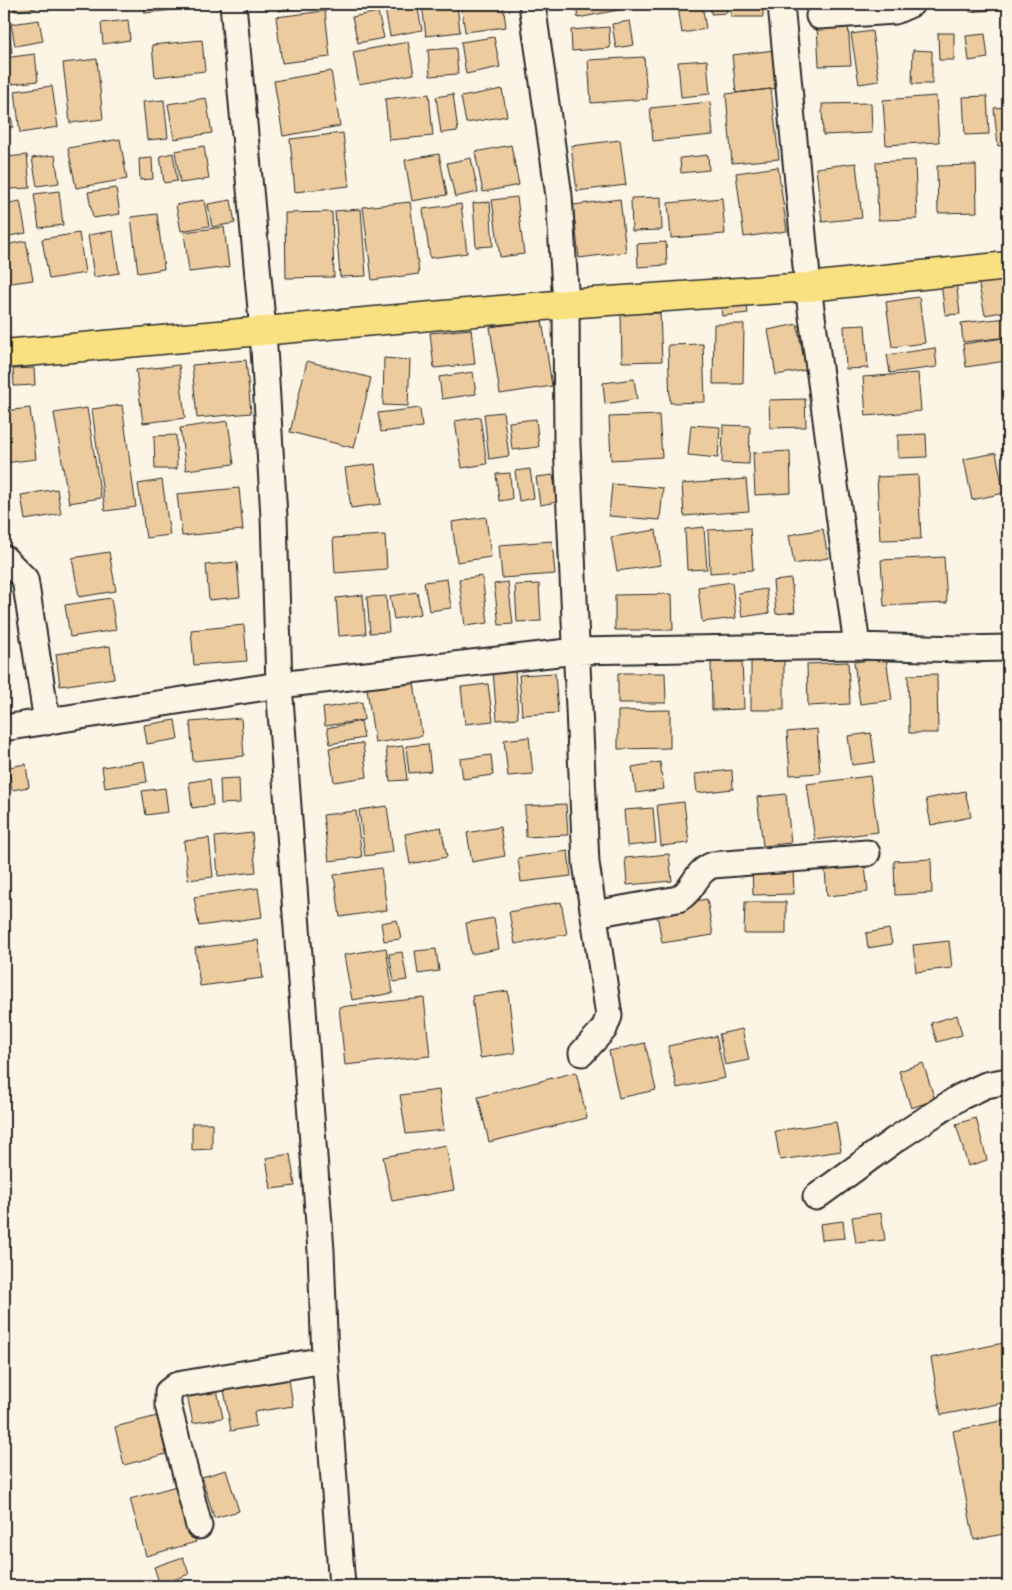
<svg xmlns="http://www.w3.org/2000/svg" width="1012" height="1590" font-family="Mynerve,sans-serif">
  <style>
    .building { fill: #eccb9e; stroke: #2b2b2b }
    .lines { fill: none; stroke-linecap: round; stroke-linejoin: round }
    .minor-casing { stroke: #2b2b2b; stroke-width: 29 }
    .major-casing { stroke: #2b2b2b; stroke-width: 31 }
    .minor { stroke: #fcf5e5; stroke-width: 25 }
    .major { stroke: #f9e181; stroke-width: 28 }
  </style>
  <rect width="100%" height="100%" fill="#fcf5e5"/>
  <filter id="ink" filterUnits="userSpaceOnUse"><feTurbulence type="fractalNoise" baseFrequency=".02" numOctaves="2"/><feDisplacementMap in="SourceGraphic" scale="10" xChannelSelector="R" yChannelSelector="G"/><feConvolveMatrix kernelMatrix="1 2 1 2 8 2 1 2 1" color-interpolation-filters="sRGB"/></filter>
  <g filter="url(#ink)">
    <!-- building -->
    <path class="building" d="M14,4H35L36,8L15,11Z
      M144,4H209L210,6L145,13Z
      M278,4H325L279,11Z
      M384,4H417L422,30L390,36Z
      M422,4H457L460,32L426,36Z
      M461,4H503L506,27L465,32Z
      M576,4H622L623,9L578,18Z
      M702,4L706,29L682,33L678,7Z
      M711,4H726L727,13L711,14Z
      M731,4H763V17H731Z
      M969,4H1008V8L970,12Z
      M325,11L330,57L282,63L276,17Z
      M378,12L384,38L358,43L352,17Z
      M39,20L43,41L15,46L11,24Z
      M128,20L130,40L103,44L101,23Z
      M630,21L634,45L616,48L612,24Z
      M848,24L851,65L819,66L817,25Z
      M609,27L610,48L572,51L571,30Z
      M9,29L12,53L4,54V30Z
      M872,31L879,81L859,84L851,34Z
      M1008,32V71H1005L1002,33Z
      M938,33H954V60H939Z
      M985,34L988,58L969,61L966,36Z
      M494,37L500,67L466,74L461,42Z
      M202,40L205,71L155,77L152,45Z
      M408,42L414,74L359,84L353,52Z
      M456,48L458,74L430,76L428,50Z
      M775,50L779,88L736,93L732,55Z
      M913,50L932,51V84H912Z
      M35,54L38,81L4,85V58Z
      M644,57L647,99L591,103L588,60Z
      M97,59L103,119L70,123L63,63Z
      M707,60L710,94L681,97L678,62Z
      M331,71L340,126L283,136L274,81Z
      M52,86L58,127L20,133L15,91Z
      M502,89L507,116L466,123L461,97Z
      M771,89L779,159L732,163L726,94Z
      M429,94L433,136L389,140L385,99Z
      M453,94L458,131L441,133L436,97Z
      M936,96L939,142L886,145L883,100Z
      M987,96L989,134L965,135L963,97Z
      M206,98L212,133L174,139L168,104Z
      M8,100L13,127L4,128V101Z
      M164,100L168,138L147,140L143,102Z
      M710,102L713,135L653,141L650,108Z
      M871,103L872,133L823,135L822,104Z
      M1008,107V145L998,146L994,108Z
      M343,133L349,186L295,192L290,139Z
      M120,139L127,179L76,188L68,148Z
      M620,140L626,185L577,191L571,146Z
      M511,145L519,185L483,192L475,152Z
      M204,146L209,179L180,183L175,151Z
      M173,153L177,181L164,183L160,156Z
      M439,154L447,195L412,201L405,160Z
      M27,155L30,188L10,189L7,157Z
      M55,155L59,183L37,186L32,158Z
      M708,155L709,170L681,173L680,158Z
      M152,158L153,179L140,180L139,159Z
      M471,158L478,192L455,197L447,163Z
      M915,160L917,219L878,220L876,162Z
      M856,163L862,218L822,222L816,168Z
      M976,165L977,212L938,213L937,166Z
      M778,167L787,231L744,237L736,173Z
      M116,188L120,214L93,218L88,192Z
      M59,191L63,225L39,228L34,194Z
      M517,197L524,254L500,257L492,200Z
      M661,197L662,230L632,231L631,198Z
      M722,198L725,234L671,238L668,203Z
      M620,199L626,252L579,258L573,205Z
      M204,200L209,226L181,231L176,205Z
      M231,200L235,223L212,227L208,204Z
      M20,201L26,233L4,237V204Z
      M410,202L419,274L372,280L363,207Z
      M490,202L493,246L476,247L473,203Z
      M461,204L467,253L430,258L423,209Z
      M361,209L366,276L340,277L335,211Z
      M332,212L334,277L286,278L285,213Z
      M157,214L164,269L138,273L131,217Z
      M224,227L229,267L189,272L184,232Z
      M113,231L119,273L94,277L88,235Z
      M79,233L85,273L49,279L42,239Z
      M26,241L33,280L4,284V245Z
      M666,242L667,265L638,267L637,244Z
      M1002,277L1008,311L985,315L978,281Z
      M956,281L960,314L945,315L941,283Z
      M919,297L925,343L892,347L886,302Z
      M746,299L748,313L722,316L720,302Z
      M660,313L662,361L622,362L621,314Z
      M1007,318L1008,337L963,342L961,323Z
      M542,320L552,386L500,394L490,327Z
      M714,324H744L743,384H713Z
      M797,324L806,370L776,375L768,330Z
      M865,325L868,368L846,369L844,326Z
      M471,329L475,364L434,368L430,333Z
      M1003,338L1006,361L966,367L963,344Z
      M703,344L705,402L670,403L668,345Z
      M935,348L937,367L890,373L887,355Z
      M384,358L410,360L408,406L383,405Z
      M246,360L251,413L197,418L192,365Z
      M307,361L371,378L354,448L290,432Z
      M179,365L185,418L143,423L136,370Z
      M34,368L35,385L14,386L13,369Z
      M473,372L476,394L442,399L439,377Z
      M918,373L921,411L866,416L863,377Z
      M634,379L637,399L605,404L603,383Z
      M805,399L806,427L770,428L769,400Z
      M122,405L136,507L105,511L92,409Z
      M30,408L36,459L4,463V411Z
      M87,408L101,498L69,503L54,413Z
      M420,408L422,427L381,432L378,413Z
      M503,412L509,456L489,459L484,414Z
      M659,415L662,457L611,460L609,417Z
      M480,417L487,464L462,468L455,421Z
      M536,419L539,447L512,450L509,422Z
      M228,421L234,464L186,470L180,428Z
      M691,425L720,427L718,458L688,455Z
      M723,425L750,426L749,464L722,463Z
      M926,434L927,457L898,458V435Z
      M176,435L177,469H155L154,436Z
      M790,451L791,493L755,495L753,453Z
      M996,453L1004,493L972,500L964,459Z
      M375,464L381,504L351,508L345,468Z
      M530,469L534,498L519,501L515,471Z
      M510,473L512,499L499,501L496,474Z
      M553,475L557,502L540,505L536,477Z
      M918,475L921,539L880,540L877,477Z
      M746,479L749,511L684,516L682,484Z
      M162,480L170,535L146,538L138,484Z
      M612,484L663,488L660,520L609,516Z
      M239,488L243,530L182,536L177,494Z
      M57,489L61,514L25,520L21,495Z
      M486,517L491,557L457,562L452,522Z
      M704,527L707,569L687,570L685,529Z
      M750,528L753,570L710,573L708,530Z
      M823,529L828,558L794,564L789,535Z
      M656,530L661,565L617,571L611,537Z
      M385,535L387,569L335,573L333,538Z
      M552,541L555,574L502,578L499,545Z
      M109,552L116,591L79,597L72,558Z
      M944,557L947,603L884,606L881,560Z
      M237,562L240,597L209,600L206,565Z
      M482,576L488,623L465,626L459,579Z
      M447,579L451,608L429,611L424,582Z
      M791,579L795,612L776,614L773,581Z
      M508,582L513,624L499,625L494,584Z
      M732,582L736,618L702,622L698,587Z
      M539,584L541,621L517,622L515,585Z
      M766,589L769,613L742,617L738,593Z
      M417,592L421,614L394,619L390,596Z
      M672,594L673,630H615V595Z
      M363,595L366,634L339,636L336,598Z
      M386,596L389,632L370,633L367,597Z
      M111,598L116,630L70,637L65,605Z
      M244,625L247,661L194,665L191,630Z
      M110,646L114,678L60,686L56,654Z
      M751,655H784V710H751Z
      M886,658L892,700L860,704L854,662Z
      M711,660H742L744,709L712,710Z
      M848,662L850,704L808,706L807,664Z
      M515,670L518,718L497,720L493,671Z
      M555,673L558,713L522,715L519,675Z
      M618,673H665L666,703H618Z
      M937,674L938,733H909L908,675Z
      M413,676L422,736L375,743L366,682Z
      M488,684L493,721L465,724L461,687Z
      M362,702L364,720L325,726L323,708Z
      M1005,703H1008V728H1005Z
      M670,710V748L618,749V711Z
      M241,718L244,756L193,761L190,722Z
      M175,720L178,739L147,744L144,725Z
      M361,721L364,738L330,744L327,728Z
      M817,729L820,773L790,775L787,732Z
      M871,733L875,762L852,765L848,736Z
      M529,737L533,774L508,776L504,740Z
      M363,743L367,777L334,782L329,748Z
      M428,744L431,771L409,773L406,746Z
      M403,746L407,780L390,781L386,748Z
      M491,755L493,775L463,779L460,759Z
      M144,761L147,782L105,788L102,767Z
      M660,762L664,789L636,793L632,767Z
      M26,764L29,787L12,790L8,767Z
      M732,770L733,789L697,793L695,774Z
      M870,776L878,832L815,840L807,784Z
      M239,778L240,803L221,804L220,779Z
      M210,779L213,805L192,808L189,782Z
      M165,788L168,812L146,815L142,791Z
      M965,791L971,817L931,825L926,799Z
      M786,794L791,843L763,846L757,797Z
      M684,802L689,843L661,846L657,805Z
      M566,804L568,835L526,837L525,806Z
      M387,806L393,852L365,856L359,810Z
      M653,808L656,843L627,846L624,810Z
      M356,811L362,857L329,861L323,815Z
      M441,827L447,857L410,864L405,834Z
      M500,827L505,856L472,862L467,833Z
      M252,833L256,872L218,876L215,837Z
      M209,838L213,877L188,880L184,841Z
      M568,851L571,876L521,882L518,858Z
      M669,854L672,881L627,885L625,858Z
      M931,859L932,893L895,895L894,861Z
      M865,866L868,892L827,896L825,870Z
      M793,867L794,894L753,895L752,868Z
      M381,868L387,910L340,917L334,875Z
      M258,888L262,917L199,926L194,897Z
      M707,899L713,935L662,943L656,908Z
      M561,902L567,934L515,944L509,912Z
      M745,902H786V934H744Z
      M494,918L499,949L471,954L466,923Z
      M397,920L401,939L384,941L381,923Z
      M889,929L892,944L868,948L866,933Z
      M258,940L263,978L200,986L195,948Z
      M949,941L952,968L916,972L913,945Z
      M386,948L393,993L352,1000L344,955Z
      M436,949L439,971L418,974L415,951Z
      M402,952L407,980L394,982L389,954Z
      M508,991L515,1053L480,1058L472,996Z
      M424,998L430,1056L345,1065L339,1007Z
      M957,1015L962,1035L937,1042L931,1023Z
      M742,1029L749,1060L725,1065L719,1034Z
      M716,1036L725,1078L677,1088L668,1046Z
      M645,1043L656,1090L619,1098L609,1051Z
      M923,1063L935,1100L911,1108L899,1071Z
      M576,1072L587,1118L489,1142L478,1097Z
      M439,1090L444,1130L406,1134L400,1095Z
      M976,1118L987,1160L968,1166L956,1124Z
      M836,1122L841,1151L780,1160L775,1131Z
      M192,1123H212V1149L192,1150Z
      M446,1145L454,1190L392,1201L383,1157Z
      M290,1154L295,1186L271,1189L266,1158Z
      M881,1213L885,1240L856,1243L852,1217Z
      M843,1221L845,1238L822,1240L820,1224Z
      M1008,1342V1402L941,1415L931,1358Z
      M288,1372L293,1406L254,1412L256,1426L231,1431L223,1383Z
      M217,1390L223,1418L193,1423L187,1395Z
      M157,1416L166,1454L124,1465L115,1427Z
      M1005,1420L1008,1435V1533L974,1540L953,1431Z
      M226,1470L239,1511L214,1518L202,1477Z
      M180,1485L196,1542L146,1556L130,1499Z
      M183,1557L189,1574L160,1585L154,1567Z"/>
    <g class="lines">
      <defs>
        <path id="minor" d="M233,4L263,331L274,517L279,685L321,1251L325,1360L342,1586
          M532,4L559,196L566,304L567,444L586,863L609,1016L604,1029L582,1053
          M781,4L808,287L857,646
          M819,16L895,11L911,4
          M4,558L25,579L47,722
          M4,728L279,685L576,651L857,646L960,649L1008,648
          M594,914L678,899C694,891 695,871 713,865L867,853
          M816,1197L896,1139L960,1097L986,1085L1008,1081
          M199,1526L168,1405V1392L177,1385L325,1360"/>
        <path id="major" d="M4,354L566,304L808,287L1008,266"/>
      </defs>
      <!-- minor casing -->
      <use href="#minor" class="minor-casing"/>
      <!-- major casing -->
      <use href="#major" class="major-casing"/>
      <!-- minor -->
      <use href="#minor" class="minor"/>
      <!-- major -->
      <use href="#major" class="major"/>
    </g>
  </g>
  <!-- margin -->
  <rect width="1012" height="1590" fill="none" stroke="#fcf5e5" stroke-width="20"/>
  <rect x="10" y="10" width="992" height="1570" fill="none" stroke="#2b2b2b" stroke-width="2" filter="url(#ink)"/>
</svg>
